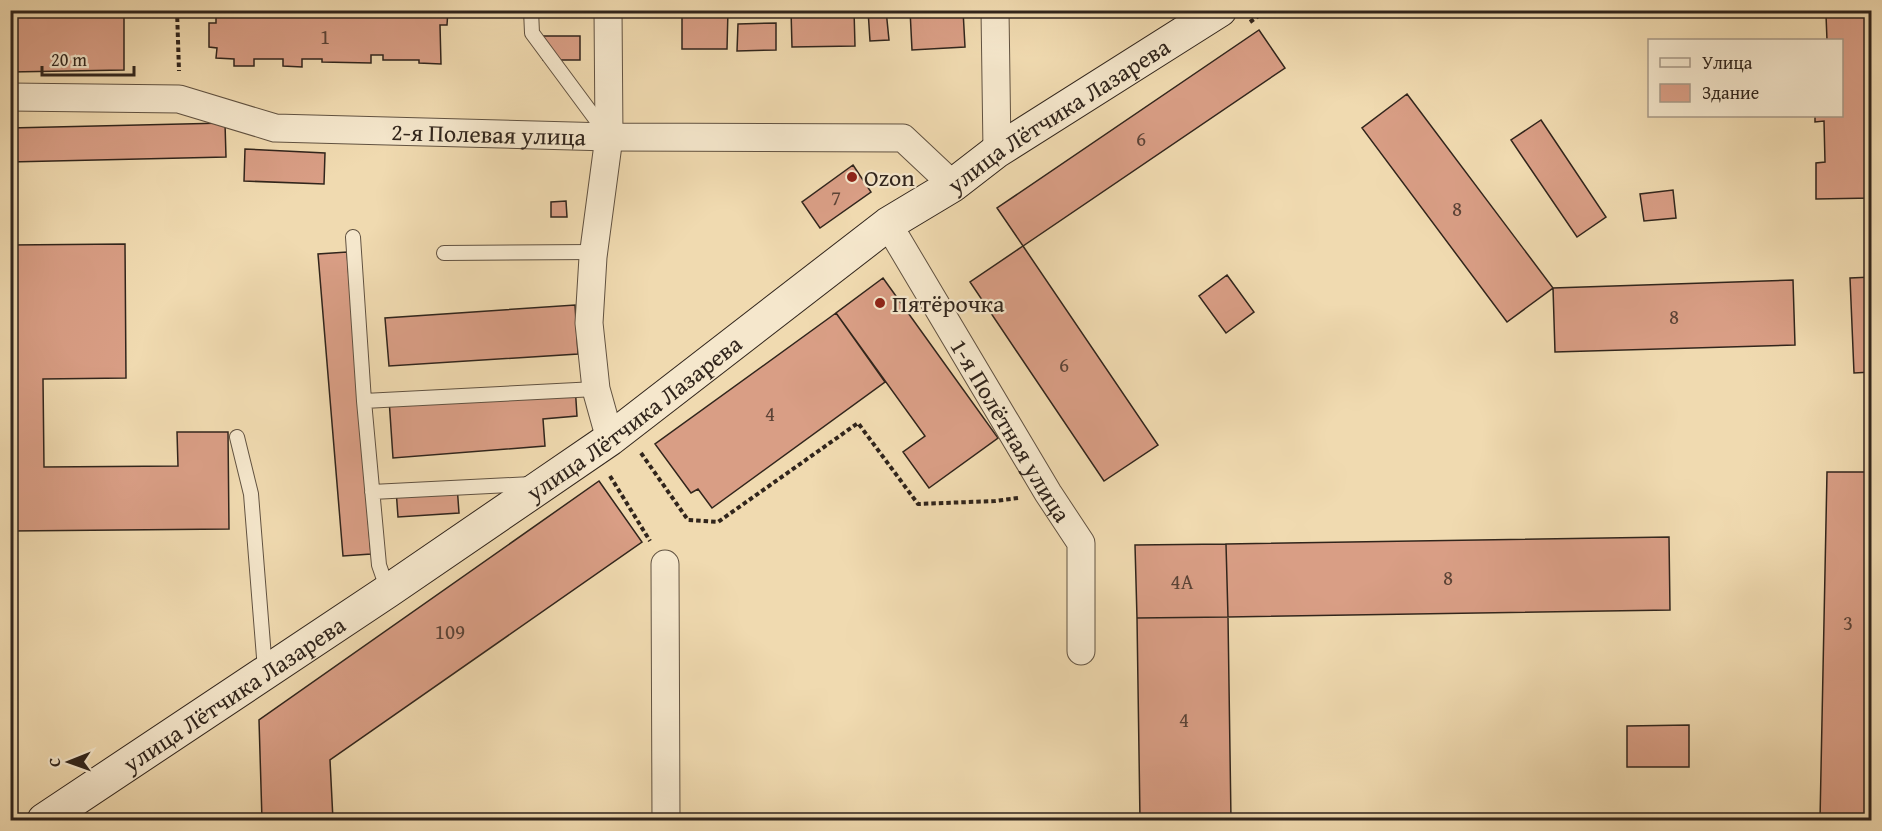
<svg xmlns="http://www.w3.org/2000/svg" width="1882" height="831" font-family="'Gentium Book Plus',serif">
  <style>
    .building { fill: #d99e85; stroke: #31251c; stroke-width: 1.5 }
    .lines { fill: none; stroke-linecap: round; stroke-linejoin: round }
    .lane-casing { stroke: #615241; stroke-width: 16 }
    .street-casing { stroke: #615241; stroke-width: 29 }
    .secondary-casing { stroke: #31251c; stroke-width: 35 }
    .path { stroke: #31251c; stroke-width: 4; stroke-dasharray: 4.5 3; stroke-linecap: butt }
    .lane { stroke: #f5e7cc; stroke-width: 14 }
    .street { stroke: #f5e7cc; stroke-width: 27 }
    .secondary { stroke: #f5e7cc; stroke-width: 33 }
    .poi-dot { fill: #8f2418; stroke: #f5e7cc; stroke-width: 2 }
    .labels { text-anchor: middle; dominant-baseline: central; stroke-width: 4.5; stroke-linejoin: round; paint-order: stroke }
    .number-label { font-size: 21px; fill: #5b4336 }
    .street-label { font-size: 24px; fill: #31251c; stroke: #f5e7cc }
    .poi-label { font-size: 24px; fill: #31251c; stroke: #f5e7cc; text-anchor: start }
  </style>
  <rect width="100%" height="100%" fill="#f0dab0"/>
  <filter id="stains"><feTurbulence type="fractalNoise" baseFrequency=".00333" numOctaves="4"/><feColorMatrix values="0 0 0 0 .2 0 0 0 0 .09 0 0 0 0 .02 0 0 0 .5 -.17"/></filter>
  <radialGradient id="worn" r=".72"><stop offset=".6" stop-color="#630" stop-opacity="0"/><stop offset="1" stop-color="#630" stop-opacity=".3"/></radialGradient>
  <!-- building -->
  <path class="building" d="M10,10H124V70L10,72Z
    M216,10H448L447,25H440L441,64L419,63V60H383V55H371V63L322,62V59H302V67L283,66V59H254V66H234V59L216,58L217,48L209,47V23H216Z
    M682,10H728L727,49H682Z
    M791,10H854L855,46L792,47Z
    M868,10H886L889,40L870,41Z
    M910,10H963L965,47L912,50Z
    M1820,10H1872V198L1816,199V163L1825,162L1824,121L1815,122V116H1842V40H1827L1826,15H1820Z
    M776,23V50L737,51L738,24Z
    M1259,30L1285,68L1023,246L997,208Z
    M543,36H580V60H543Z
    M1407,94L1553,288L1507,322L1362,128Z
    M1541,120L1606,217L1577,237L1511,140Z
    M225,123L226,157L10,162V128Z
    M245,149L325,153L324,184L244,181Z
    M853,165L871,192L820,228L802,202Z
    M1673,190L1676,218L1644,221L1640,194Z
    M566,201L567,217H551V202Z
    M125,244L126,378L43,379L44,467L178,466L177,432H228L229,529L10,531V245Z
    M1023,246L1158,445L1104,481L970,282Z
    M347,252L371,554L343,556L318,254Z
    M1227,275L1254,312L1226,333L1199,296Z
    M1872,277V372L1854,373L1850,278Z
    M883,278L998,438L929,488L903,452L925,436L836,313Z
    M1793,280L1795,345L1555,352L1553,288Z
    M575,305L578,354L389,366L385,318Z
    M836,313L885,382L712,508L698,489L691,493L655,444Z
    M575,385L577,416L543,419L545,446L393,458L389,399Z
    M1827,472H1872L1871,820H1820Z
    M599,481L642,542L330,760L333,820H262L259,720Z
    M457,485L459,513L398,517L396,489Z
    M1669,537L1670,610L1228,617L1226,544Z
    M1226,544L1228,617L1137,618L1135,545Z
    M1228,617L1231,820H1140L1137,618Z
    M1689,725V767H1627V726Z"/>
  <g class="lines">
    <defs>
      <path id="lane" d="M531,10L532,33L606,133
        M353,237L364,401
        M444,253L594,252
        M237,437L251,494L265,670
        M372,492L531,484
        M388,591L379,565L364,401L596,389"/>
      <g id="street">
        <path d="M608,10L609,137L593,257L589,323L596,389L610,439"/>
        <path d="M995,10L997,151"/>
        <path id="s1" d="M10,97L179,99L275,128L609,137L903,138L953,185"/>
        <path id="s2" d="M888,224L1048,493L1081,543V651"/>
        <path d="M665,564L666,820"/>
      </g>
      <g id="secondary">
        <path id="s3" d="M44,820L388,591L610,439L888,224L953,185L997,151L1220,10"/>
      </g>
    </defs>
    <!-- lane casing -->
    <use href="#lane" class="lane-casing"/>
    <!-- street casing -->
    <use href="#street" class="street-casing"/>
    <!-- secondary casing -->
    <use href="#secondary" class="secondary-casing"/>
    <!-- path -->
    <path class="path" d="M177,10L179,71
      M1250,22L1267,10
      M641,453L688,520L718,522L858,423L918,504L995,501L1018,498
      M610,476L650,541"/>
    <!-- lane -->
    <use href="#lane" class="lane"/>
    <!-- street -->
    <use href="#street" class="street"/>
    <!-- secondary -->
    <use href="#secondary" class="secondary"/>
  </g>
  <!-- markers -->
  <g class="poi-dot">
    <circle cx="852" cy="177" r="6"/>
    <circle cx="880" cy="303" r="6"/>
  </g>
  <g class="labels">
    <!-- number labels -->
    <g class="number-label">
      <text x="325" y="36">1</text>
      <text x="1141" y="138">6</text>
      <text x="836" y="197">7</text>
      <text x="1457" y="208">8</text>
      <text x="1674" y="316">8</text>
      <text x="1064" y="364">6</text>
      <text x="770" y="413">4</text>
      <text x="1448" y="577">8</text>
      <text x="1182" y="581">4А</text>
      <text x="1848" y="622">3</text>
      <text x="450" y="631">109</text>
      <text x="1184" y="719">4</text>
    </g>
    <!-- street labels -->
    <g class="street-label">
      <text stroke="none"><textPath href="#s3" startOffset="1236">улица Лётчика Лазарева</textPath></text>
      <text stroke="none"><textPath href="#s1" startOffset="483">2-я Полевая улица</textPath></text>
      <text stroke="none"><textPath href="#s3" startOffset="714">улица Лётчика Лазарева</textPath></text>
      <text stroke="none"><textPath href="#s2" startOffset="240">1-я Полётная улица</textPath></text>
      <text stroke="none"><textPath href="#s3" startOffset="228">улица Лётчика Лазарева</textPath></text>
    </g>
    <!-- poi labels -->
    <g class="poi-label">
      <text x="864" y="177">Ozon</text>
      <text x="892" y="303">Пятёрочка</text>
    </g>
  </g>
  <!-- margin -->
  <rect width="1882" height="831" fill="none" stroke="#f0dab0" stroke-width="36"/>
  <rect x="12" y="12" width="1858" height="807" fill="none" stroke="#31251c" stroke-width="3"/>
  <rect x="18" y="18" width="1846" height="795" fill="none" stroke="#31251c" stroke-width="1.5"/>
  <!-- legend -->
  <rect x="1648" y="39" width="195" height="78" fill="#f5e7cc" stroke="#a79986" stroke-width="1.5"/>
  <rect x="1660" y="58" width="30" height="9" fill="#f5e7cc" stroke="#a79986" stroke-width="1.5"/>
  <text x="1702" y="69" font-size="18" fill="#31251c">Улица</text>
  <rect x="1660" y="84" width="30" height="18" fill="#d99e85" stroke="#a79986" stroke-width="1.5"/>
  <text x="1702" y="99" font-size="18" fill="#31251c">Здание</text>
  <!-- north arrow -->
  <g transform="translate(69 762) rotate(269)" stroke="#f5e7cc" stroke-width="4.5" paint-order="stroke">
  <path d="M0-4.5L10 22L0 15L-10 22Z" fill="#31251c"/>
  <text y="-9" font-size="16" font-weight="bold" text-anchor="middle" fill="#31251c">С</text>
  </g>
  <!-- scale -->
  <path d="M42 66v9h92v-9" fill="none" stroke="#31251c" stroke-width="3"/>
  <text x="51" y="66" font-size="18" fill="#31251c" stroke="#f5e7cc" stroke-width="4.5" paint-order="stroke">20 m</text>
  <rect width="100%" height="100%" filter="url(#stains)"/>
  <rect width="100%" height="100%" fill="url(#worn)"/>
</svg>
